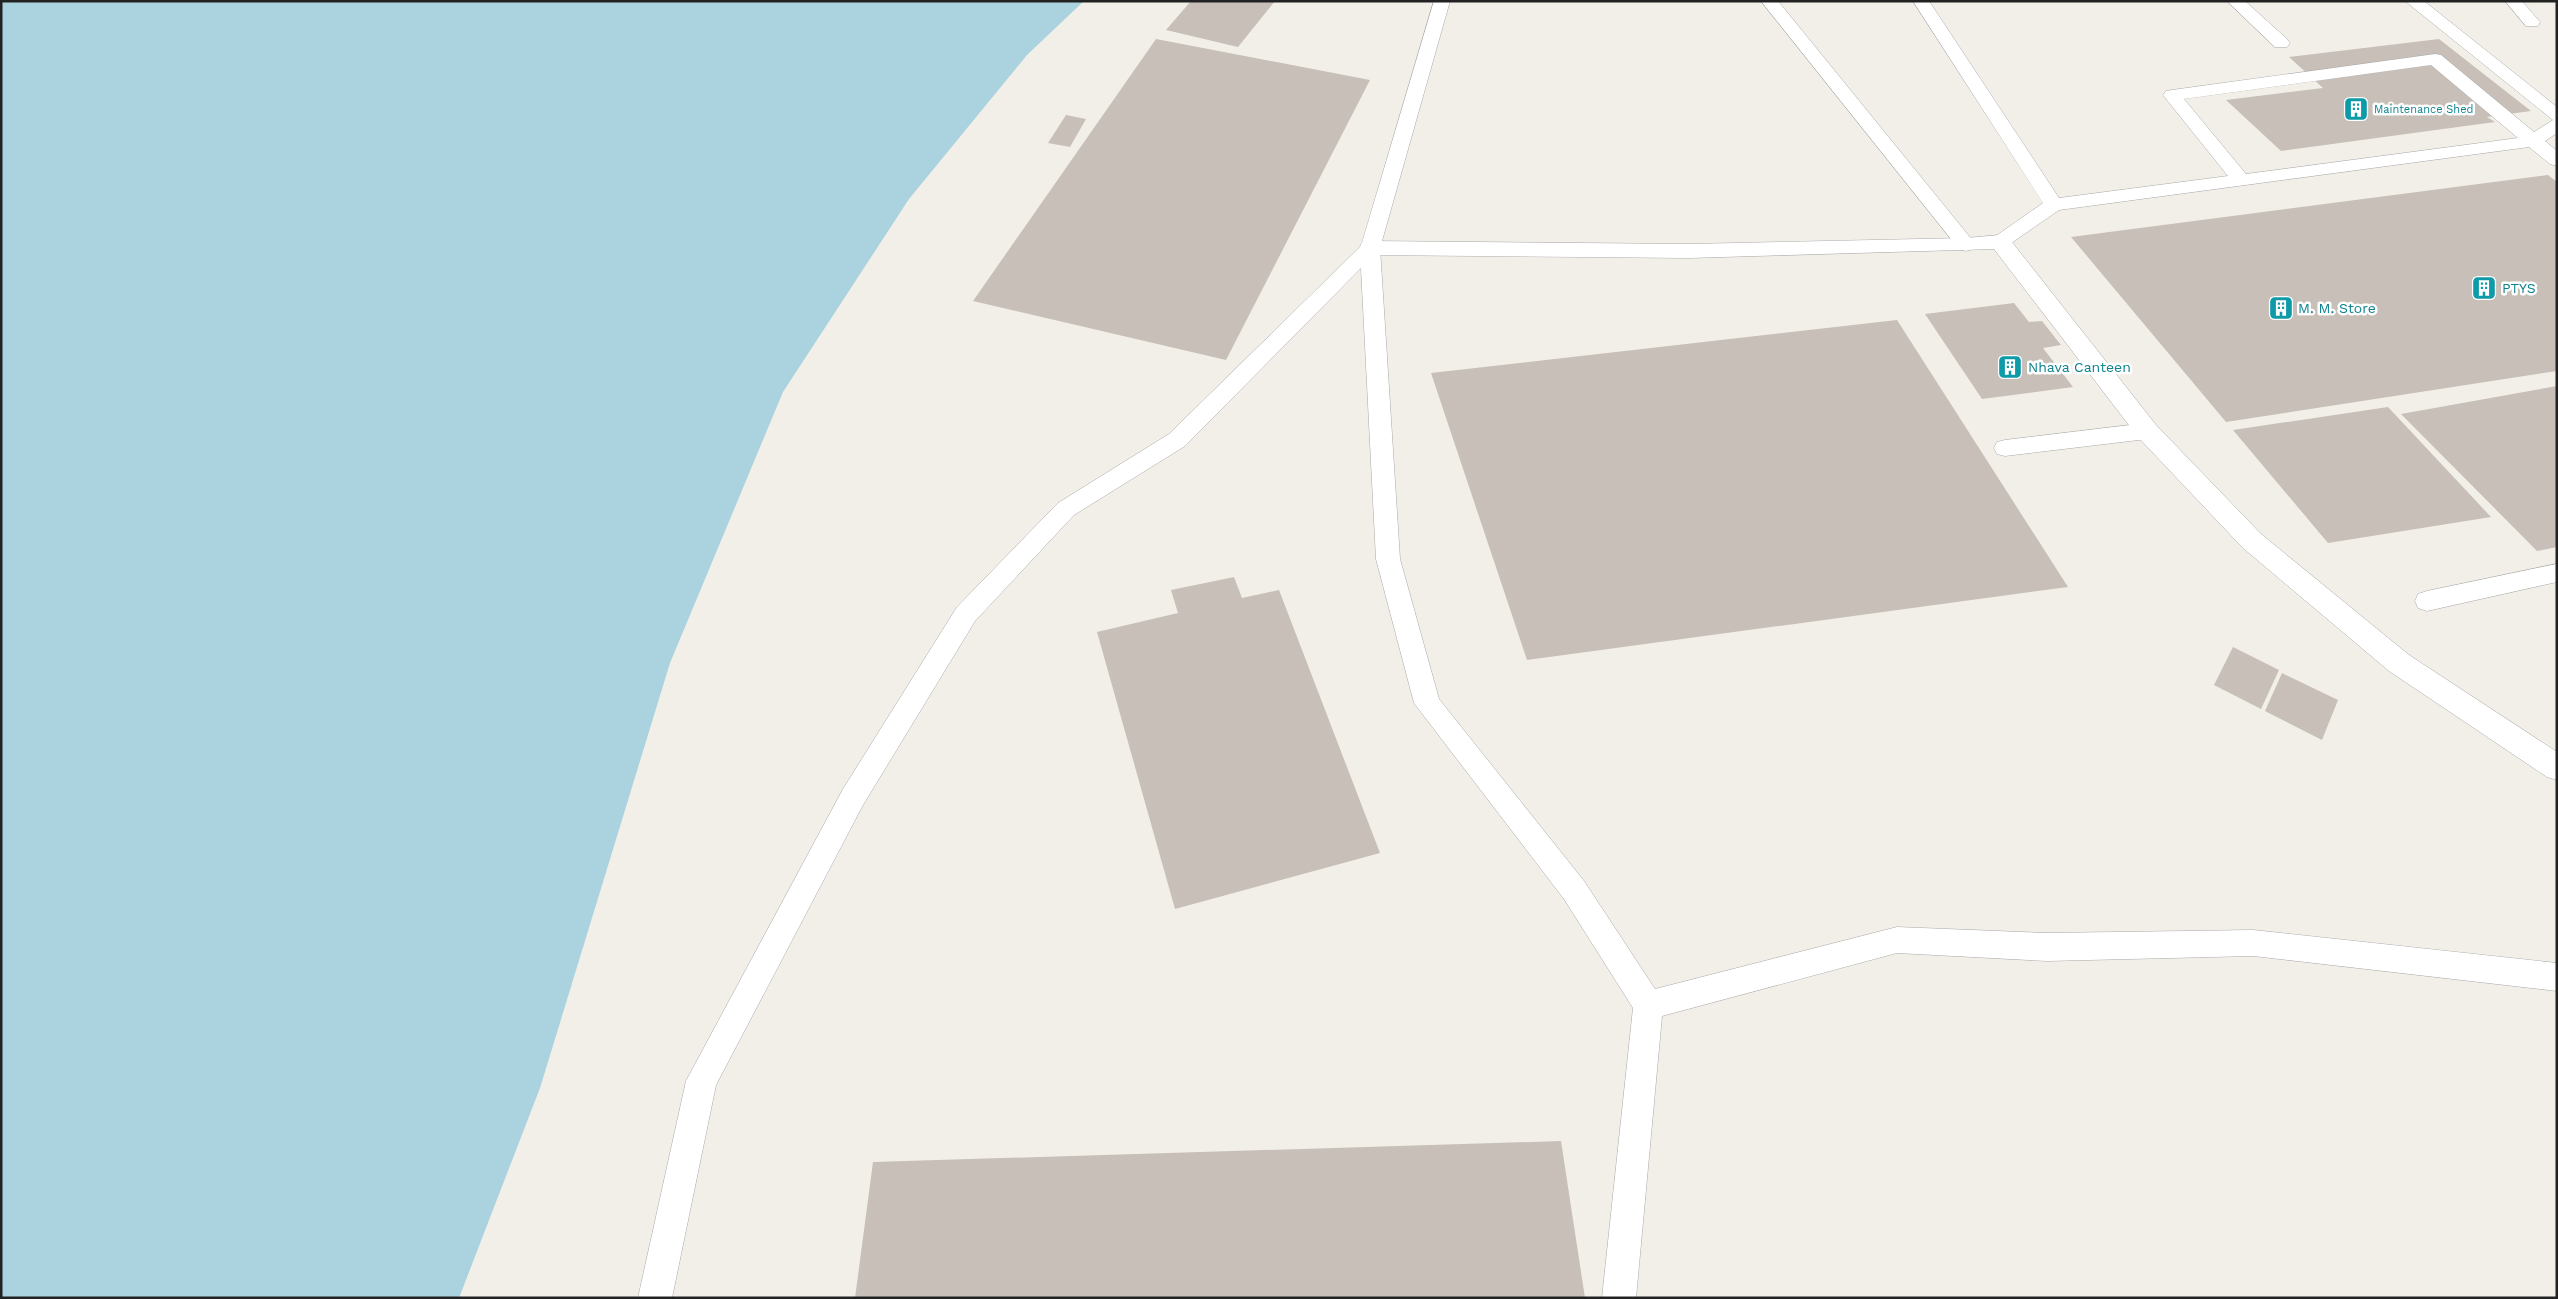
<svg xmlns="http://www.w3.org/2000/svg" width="2558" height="1299" font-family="'Work Sans',sans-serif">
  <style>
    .water { fill: #aad3df }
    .building { fill: #c7bfb8 }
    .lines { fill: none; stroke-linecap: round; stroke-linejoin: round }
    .service-casing { stroke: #a9a9a9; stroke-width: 1 }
    .tertiary-casing { stroke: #a9a9a9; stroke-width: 1 }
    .service { fill: #fff; fill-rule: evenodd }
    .tertiary { fill: #fff; fill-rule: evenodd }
    .labels { text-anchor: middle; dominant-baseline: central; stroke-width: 5; stroke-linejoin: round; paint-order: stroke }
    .far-culture-label { font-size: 11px; fill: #0d838f; stroke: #fff; text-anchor: start }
    .culture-label { font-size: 14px; fill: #0d838f; stroke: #fff; text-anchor: start }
  </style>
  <rect width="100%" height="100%" fill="#f2efe9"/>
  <!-- water -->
  <path class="water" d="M1,1H1084L1027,55L909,199L783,392L670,663L540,1088L459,1298H1Z"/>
  <!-- building -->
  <path class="building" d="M1191,1H1275L1238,47L1166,30Z
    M1156,39L1370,80L1226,360L973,301Z
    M2439,39L2531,111L2487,117L2495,122L2281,151L2226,100L2323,88L2289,57Z
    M1066,115L1086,119L1070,147L1048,143Z
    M2548,175L2557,182V371L2226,422L2071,237Z
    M2014,303L2029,322L2042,321L2061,345L2043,348L2073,387L1982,399L1925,314Z
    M1897,320L2068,587L1527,660L1431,373Z
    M2557,386V547L2537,551L2401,414Z
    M2388,407L2491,517L2328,543L2233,430Z
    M1234,577L1242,598L1279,590L1380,853L1175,909L1097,632L1178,613L1171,590Z
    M2233,647L2279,670L2261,709L2214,685Z
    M2282,673L2338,700L2322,740L2265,711Z
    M1561,1141L1585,1298H855L873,1162Z"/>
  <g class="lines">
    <defs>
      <path id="service" d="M1434,1H1450L1380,248L1400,559L1439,699L1584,881L1655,989L1897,927L2047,933L2253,930L2557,963V991L2253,956L2047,961L1897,953L1662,1016L1636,1298H1602L1633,1008L1564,899L1414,703L1376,559L1361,268L1185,446L1074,515L975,621L863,805L716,1085L672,1298H638L686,1081L843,789L957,607L1058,503L1169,434L1361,246Z
        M1761,1H1778L1973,241L1976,245L1973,249L1966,251L1959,249Z
        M1913,1H1929L2059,198L2228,176L2163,95L2166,91L2172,90L2435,54L2441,55L2534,132L2553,120L2405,1H2424L2557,107V133L2545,141L2557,151V166L2550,164L2529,147L2059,210L2007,246L2000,248L1993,246L1990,242L1993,238L2043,203ZM2431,65L2518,138L2246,174L2184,99Z
        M2227,1H2245L2287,39L2290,43L2287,47H2275Z
        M2505,1H2522L2540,22L2538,26H2526Z
        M2147,423L2155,425L2158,431L2155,437L2147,439L2005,456L1997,454L1994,448L1997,442L2005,440Z
        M2557,564V582L2427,611L2418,608L2415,601L2418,594L2427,591Z"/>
      <path id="tertiary" d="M2000,235L2008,237L2156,425L2261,534L2409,655L2557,752V780L2547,777L2389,671L2243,548L2138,437L1994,249L1689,258L1370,255L1362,253L1359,248L1362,243L1370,241L1689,244L1966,238Z"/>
    </defs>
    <!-- service casing -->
    <use href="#service" class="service-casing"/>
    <!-- tertiary casing -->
    <use href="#tertiary" class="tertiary-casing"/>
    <!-- service -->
    <use href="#service" class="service"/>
    <!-- tertiary -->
    <use href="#tertiary" class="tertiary"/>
  </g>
  <!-- icons -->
  <defs>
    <symbol id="building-square" viewBox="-11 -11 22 22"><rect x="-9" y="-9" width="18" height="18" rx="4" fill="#0f9aa8" stroke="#fff"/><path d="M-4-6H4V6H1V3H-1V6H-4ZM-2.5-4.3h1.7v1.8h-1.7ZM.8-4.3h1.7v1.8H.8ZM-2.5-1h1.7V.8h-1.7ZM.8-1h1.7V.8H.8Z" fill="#fff"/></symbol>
  </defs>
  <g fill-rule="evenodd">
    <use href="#building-square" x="2342" y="95" width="28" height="28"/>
    <use href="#building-square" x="2470" y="274" width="28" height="28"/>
    <use href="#building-square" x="2267" y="294" width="28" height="28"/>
    <use href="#building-square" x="1996" y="353" width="28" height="28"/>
  </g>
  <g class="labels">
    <!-- far-culture labels -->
    <g class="far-culture-label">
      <text x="2374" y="109">Maintenance Shed</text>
    </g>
    <!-- culture labels -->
    <g class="culture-label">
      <text x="2502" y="288">PTYS</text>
      <text x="2298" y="308">M. M. Store</text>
      <text x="2028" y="367">Nhava Canteen</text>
    </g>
  </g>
  <!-- border -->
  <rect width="2558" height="1299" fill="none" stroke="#222222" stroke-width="5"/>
</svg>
